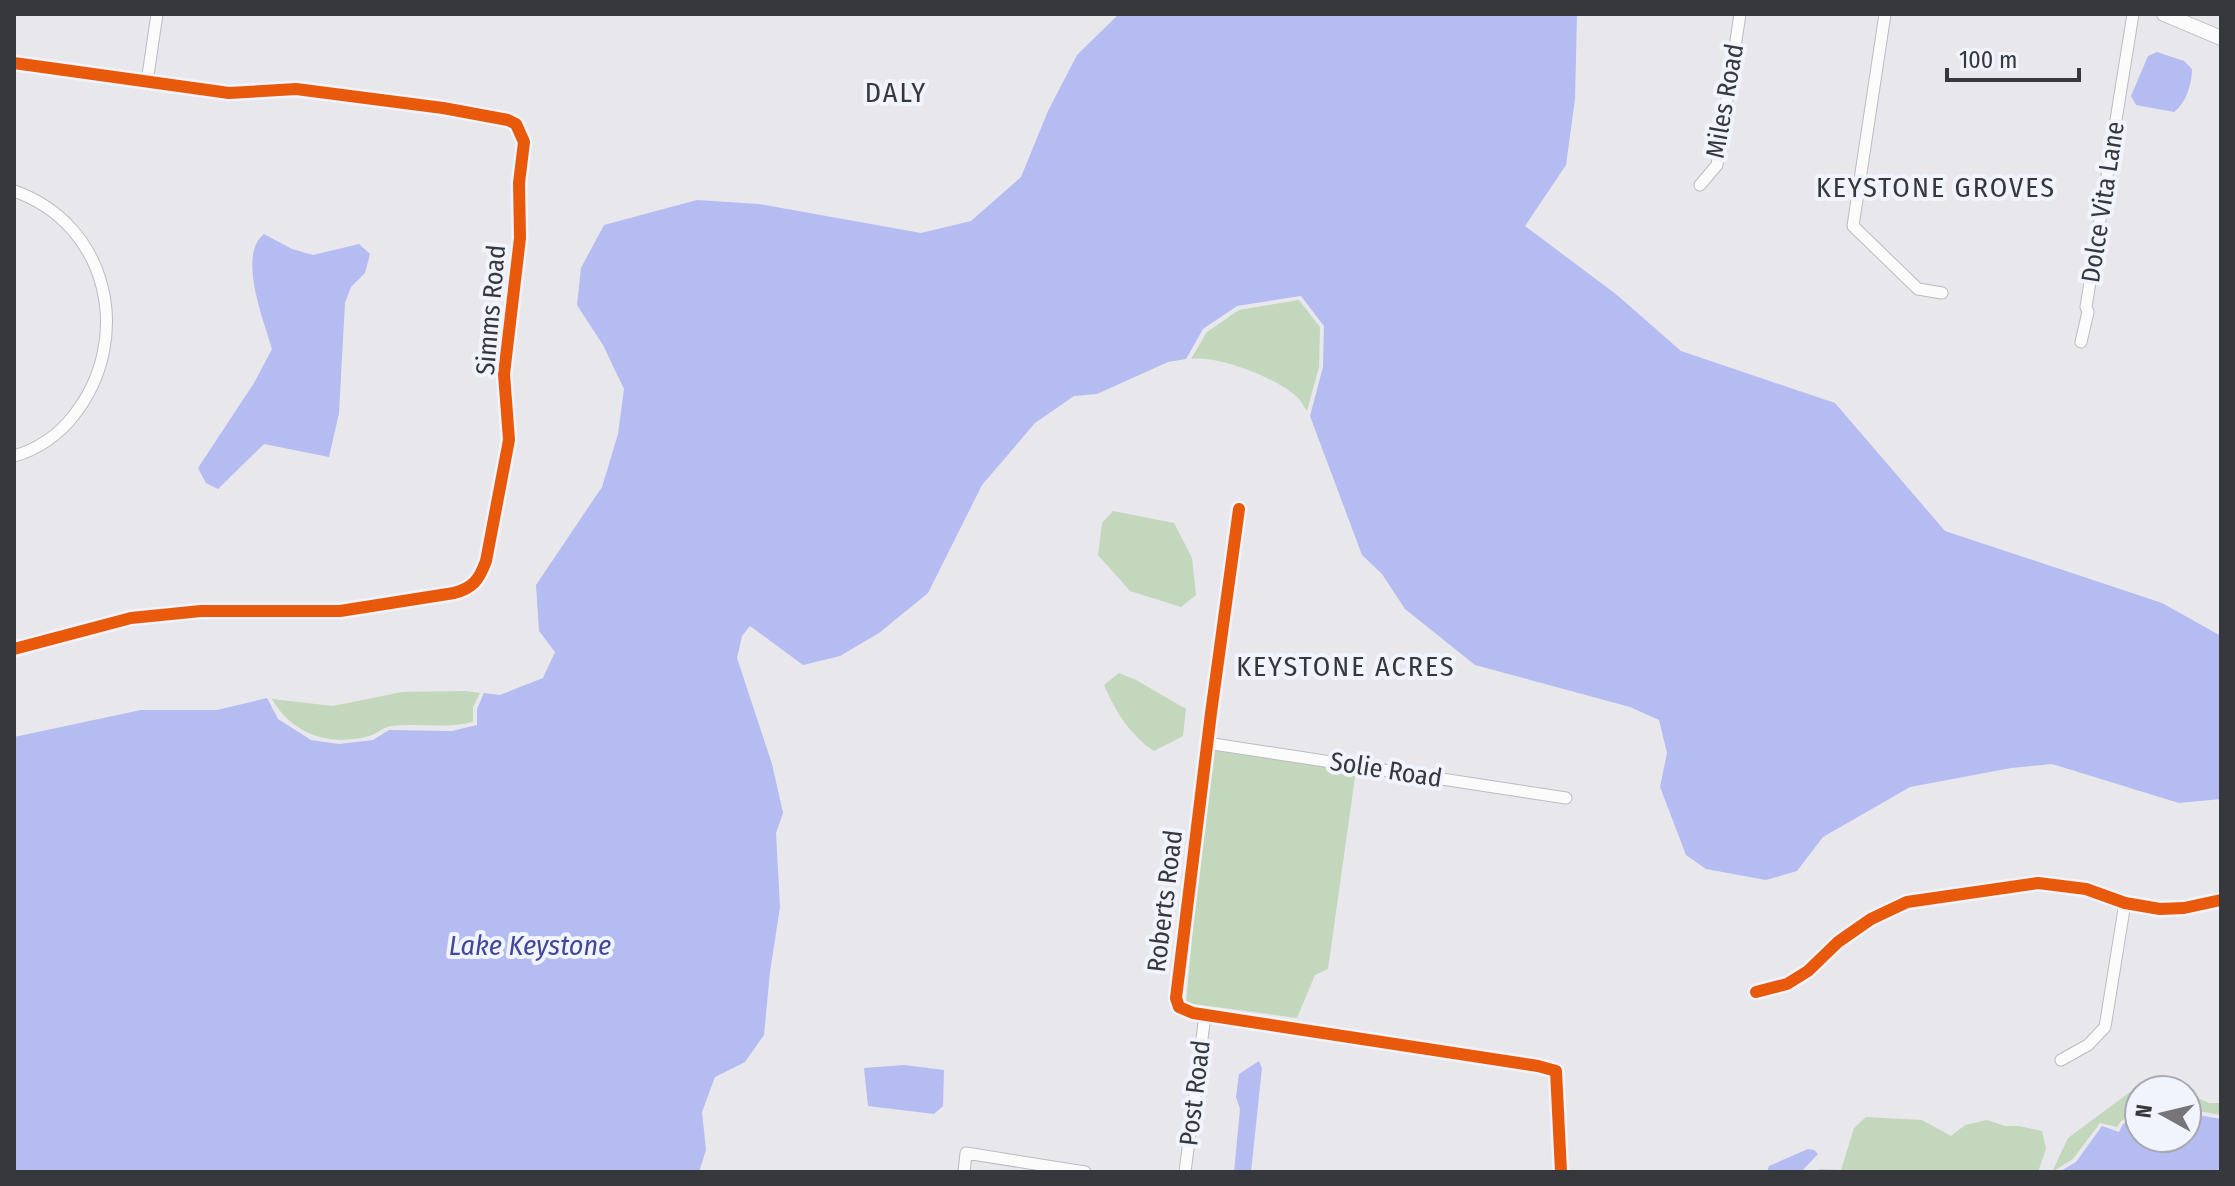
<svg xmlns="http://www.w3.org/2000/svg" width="2235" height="1186" font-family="'Fira Sans Condensed',sans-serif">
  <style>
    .green { fill: #c3d7bd }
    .water { fill: #b5bcf1 }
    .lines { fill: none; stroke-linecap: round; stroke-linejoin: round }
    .minor-casing { stroke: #bcbcc0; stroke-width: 13 }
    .secondary-casing { stroke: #bcbcc0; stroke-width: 16 }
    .minor { stroke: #fbfbfc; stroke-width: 11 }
    .secondary { stroke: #fbfbfc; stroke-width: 14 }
    .cycleway-casing { stroke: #f1f3fd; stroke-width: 17 }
    .cycleway { stroke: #e8590c; stroke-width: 12 }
    .labels { text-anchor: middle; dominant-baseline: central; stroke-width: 8; stroke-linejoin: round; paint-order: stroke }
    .street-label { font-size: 26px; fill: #37383c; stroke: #f1f3fd }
    .neighbourhood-label { font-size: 28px; letter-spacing: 2px; fill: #37383c; stroke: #f1f3fd }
    .water-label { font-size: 28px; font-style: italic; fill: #42479b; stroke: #f1f3fd }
  </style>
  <rect width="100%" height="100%" fill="#e7e7ec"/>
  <!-- green -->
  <path class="green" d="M1299,300L1320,327L1319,367L1307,411C1304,407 1301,400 1296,396C1276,378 1218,355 1191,359L1207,332L1239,310Z
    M1113,511L1174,523L1192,558L1196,595L1181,607L1130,591L1098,555L1102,523Z
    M1119,673L1136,680L1186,709L1183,736L1154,751C1129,734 1116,712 1104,685Z
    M465,691L480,693L473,707V722C445,729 419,723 391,726C383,727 377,734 369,736C329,747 292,734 272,699L333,706L402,692Z
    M1212,748L1356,770L1328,969L1315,975L1297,1018L1186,1003L1201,840Z
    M2130,1092H2139V1111L2121,1121L2117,1127L2100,1123L2073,1159L2052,1172L2068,1138Z
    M2187,1093L2209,1103H2221V1115L2187,1109Z
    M1866,1117L1922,1120L1951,1136L1965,1125L1987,1120L2005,1126H2019L2042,1131L2046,1149L2038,1172H1812L1820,1169L1841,1170L1854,1128Z"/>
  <!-- water -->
  <path class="water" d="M1119,14H1577L1575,99L1566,165L1525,226L1617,295L1681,351L1835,403L1945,531L2162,603L2221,636V799L2179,803L2052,764L2011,768L1910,787L1823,837L1797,871L1766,880L1706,869L1686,855L1660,787L1667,753L1659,720L1630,707L1475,665L1405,609L1382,574L1362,555L1310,416L1323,367L1324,326L1301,296L1237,306L1203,329L1186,359L1168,362L1097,394L1074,396L1035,423L982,485L928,593L879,633L840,656L803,665L750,626L742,636L737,658L772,764L783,813L776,833L780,907L770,972L764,1035L745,1062L715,1077L702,1112L706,1150L699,1172H14V737L141,710H217L267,698L278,719L311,740L339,744L373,740L389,730L452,731L477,725V709L484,693L500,695L543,678L555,652L539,631L536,585L602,487L618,434L624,389L603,345L577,305L581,268L604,225L697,200L759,204L921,233L971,221L1021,177L1048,111L1077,55Z
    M2157,52L2184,61L2192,69C2192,84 2186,103 2174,112L2136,105L2131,96L2148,56Z
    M264,234L292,249L313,255L359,244L370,254L365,273L351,287L345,303L339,413L329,457L264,444L218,489L206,483L198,468L254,383L272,349C264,321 237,255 264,234Z
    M1259,1061L1262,1068L1251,1172H1234L1240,1109L1236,1097L1239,1074Z
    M904,1065L944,1070L943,1106L934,1114L868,1106L864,1068Z
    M2187,1113L2221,1119V1172H2059L2076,1162L2102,1126L2119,1132L2123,1124L2139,1116V1138H2187Z
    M1808,1149L1814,1150L1818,1154L1801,1172H1767L1769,1166Z"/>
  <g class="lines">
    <defs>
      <path id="minor" d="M1885,14L1853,226L1918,289L1942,293
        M14,63L229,93L296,89L443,108L508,120L516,124L524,142L519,183L520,238L504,374L509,440L486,561C479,580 473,588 454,593L340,611H201L131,618L14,649
        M147,82L157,14
        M1700,185L1717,165L1740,14
        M14,191C109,224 134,339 74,415C60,434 37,450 14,456
        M2081,342L2088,312L2086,307L2133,14
        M1239,509L1211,713L1176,998L1179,1007L1193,1013L1538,1066L1556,1071L1561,1172
        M1207,743L1566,798
        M1756,992L1787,984L1808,971L1838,942L1871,919L1907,902L2038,883L2086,889L2125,903L2160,909L2184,908L2221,900
        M2061,1060L2088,1045L2105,1027L2125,903
        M964,1172L966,1153L1085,1172
        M1185,1172L1205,1015"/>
      <path id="secondary" d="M2164,14L2221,38"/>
    </defs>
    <!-- minor casing -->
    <use href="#minor" class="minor-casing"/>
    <!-- secondary casing -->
    <use href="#secondary" class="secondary-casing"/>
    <!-- minor -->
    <use href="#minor" class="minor"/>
    <!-- secondary -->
    <use href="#secondary" class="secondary"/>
    <defs>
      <path id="cycleway" d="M14,63L229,93L296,89L443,108L508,120L516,124L524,142L519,183L520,238L504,374L509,440L486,561C479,580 473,588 454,593L340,611H201L131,618L14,649
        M1239,509L1211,713L1176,998L1179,1007L1193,1013L1538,1066L1556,1071L1561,1172
        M1756,992L1787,984L1808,971L1838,942L1871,919L1907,902L2038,883L2086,889L2125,903L2160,909L2184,908L2221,900"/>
    </defs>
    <!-- cycleway casing -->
    <use href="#cycleway" class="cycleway-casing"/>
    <!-- cycleway -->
    <use href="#cycleway" class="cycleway"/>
  </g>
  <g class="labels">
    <!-- street labels -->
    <g class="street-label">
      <text transform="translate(1725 101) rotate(-80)">Miles Road</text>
      <text transform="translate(2103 202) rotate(-81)">Dolce Vita Lane</text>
      <text transform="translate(491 310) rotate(-85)">Simms Road</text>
      <text transform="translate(1386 770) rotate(9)">Solie Road</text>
      <text transform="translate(1165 901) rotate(-83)">Roberts Road</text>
      <text transform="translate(1195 1093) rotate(-83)">Post Road</text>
    </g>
    <!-- neighbourhood labels -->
    <g class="neighbourhood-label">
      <text x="896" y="92">DALY</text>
      <text x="1936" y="187">KEYSTONE GROVES</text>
      <text x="1346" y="666">KEYSTONE ACRES</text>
    </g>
    <!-- water labels -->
    <g class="water-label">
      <text x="530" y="945">Lake Keystone</text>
    </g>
  </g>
  <!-- border -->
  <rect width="2235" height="1186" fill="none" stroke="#37383c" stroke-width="32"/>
  <!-- north arrow -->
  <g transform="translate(2163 1114) rotate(278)"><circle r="38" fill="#f1f3fd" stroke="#a7a8b0" stroke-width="2"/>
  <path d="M0-6L14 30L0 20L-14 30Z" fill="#75757a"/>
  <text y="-12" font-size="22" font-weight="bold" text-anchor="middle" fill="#37383c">N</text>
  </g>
  <!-- scale -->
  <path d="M1947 68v12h132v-12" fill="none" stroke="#37383c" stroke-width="4"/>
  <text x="1959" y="68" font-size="24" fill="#37383c" stroke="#f1f3fd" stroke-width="6" paint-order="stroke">100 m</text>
</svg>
